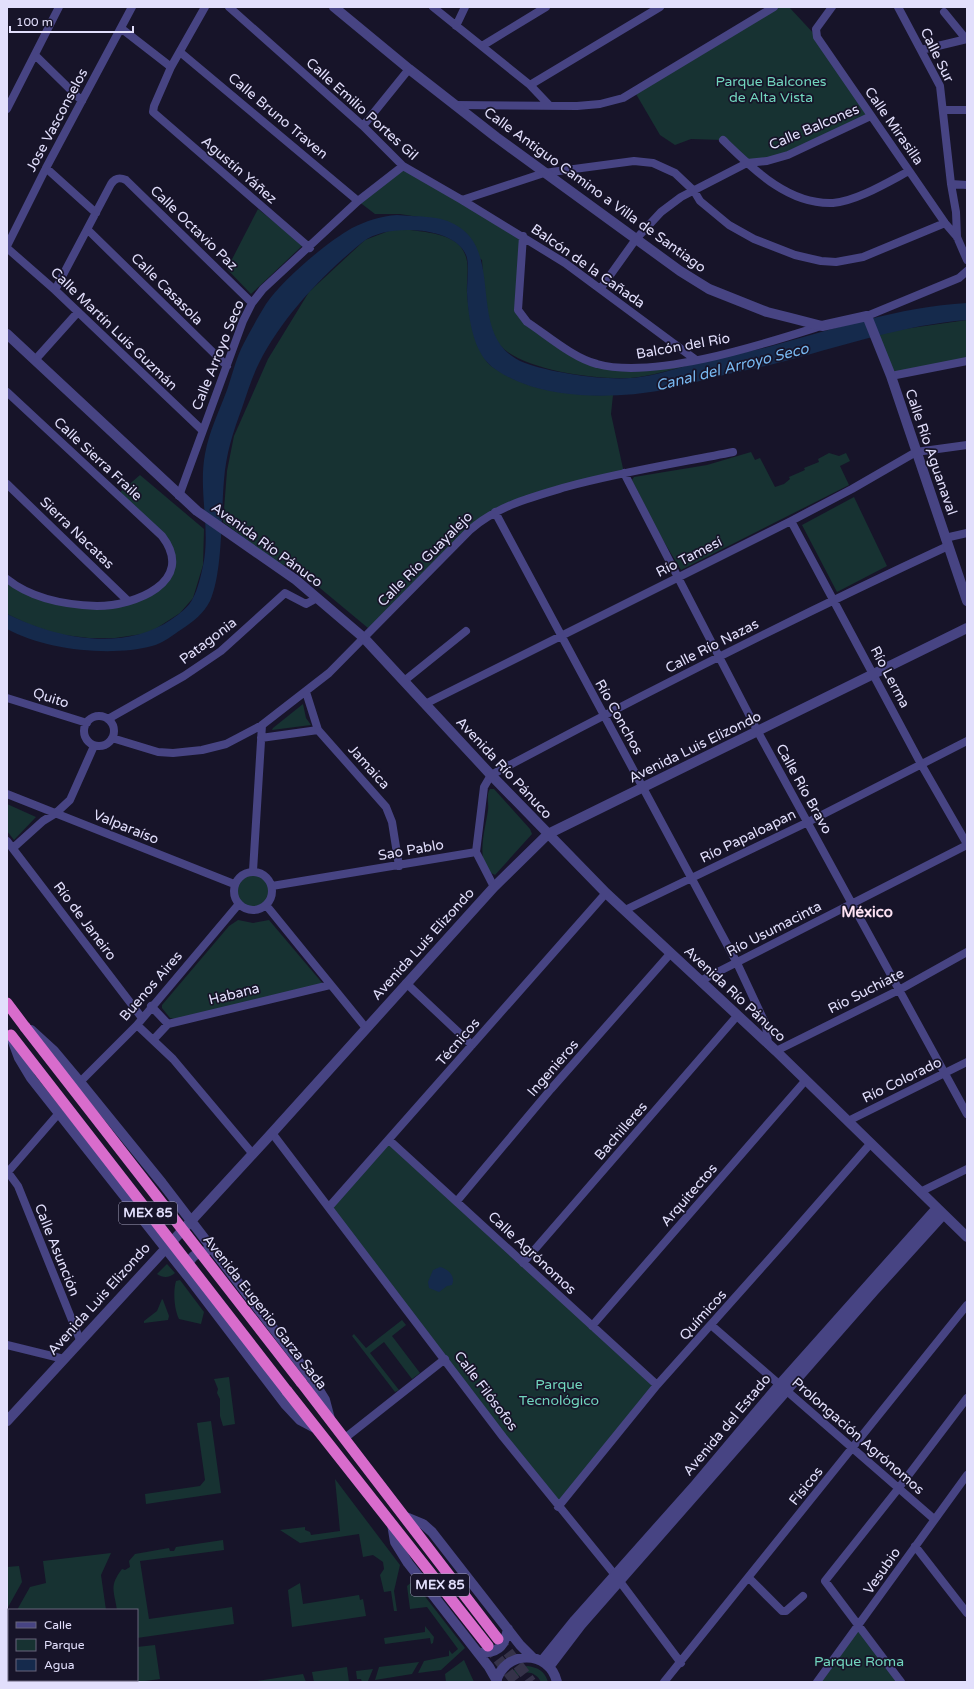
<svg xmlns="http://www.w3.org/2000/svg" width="974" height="1689" font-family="'Varela Round',sans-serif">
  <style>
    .green { fill: #173232 }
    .water { fill: #152a4c }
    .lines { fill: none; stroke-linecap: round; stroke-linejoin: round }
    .trunk-tunnel { stroke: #353249; stroke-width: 11; stroke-dasharray: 11 5.5; stroke-linecap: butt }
    .minor { stroke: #474483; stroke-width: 8 }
    .tertiary { stroke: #474483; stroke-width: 10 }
    .trunk { stroke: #d86ccc; stroke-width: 11 }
    .trunk-bridge { stroke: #d86ccc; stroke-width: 11 }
    .labels { text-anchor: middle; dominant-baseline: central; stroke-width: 3.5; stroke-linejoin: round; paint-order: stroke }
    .shield { fill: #171429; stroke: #a5a2bd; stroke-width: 1 }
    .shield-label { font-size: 13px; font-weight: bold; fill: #e2dffc }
    .street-label { font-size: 14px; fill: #e2dffc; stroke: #171429 }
    .park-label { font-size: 14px; fill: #71d5bd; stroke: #171429 }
    .water-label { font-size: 15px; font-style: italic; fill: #78b8f1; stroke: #171429 }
    .neighbourhood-label { font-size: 15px; font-weight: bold; fill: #fce1f2; stroke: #171429 }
  </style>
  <rect width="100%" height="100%" fill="#171429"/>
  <!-- green -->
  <path class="green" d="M780,7H789L816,36L871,116L788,155L747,163L723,140L691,139L675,145L660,135L636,94Z
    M403,166L523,236L518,301L527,322L597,364H693C675,369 657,374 639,377C607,382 521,371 500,345C484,325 484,285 482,260L425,218L400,214H375L358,201Z
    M258,209L303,245L251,294L227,269Z
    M394,229C412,230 448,232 460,246C472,260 466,277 467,293C469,317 473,342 487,362C490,366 495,368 499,371C532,392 575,396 613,395L611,414L624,473L495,512L368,628L297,569L278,563L223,522L227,471L234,436L268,359L309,292L365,240Z
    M967,320V361L891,376L875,336L890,331Z
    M751,452L755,460L760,458L775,487L784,484L790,479L789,477L805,470L804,468L819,462L818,459L829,453L839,456L846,453L850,461L840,466L849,485L681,570L655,527L632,480L634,477L707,465Z
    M140,475L204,529L203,565L193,598L180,613L149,633L115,638H89L56,634L28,624L7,614V579L15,586L79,605L139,598L168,579L169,548L118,494Z
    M854,497L887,566L837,592L802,525Z
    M303,704L306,718L311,725L272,730L273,728Z
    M490,789H494L530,829L532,834L495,875C473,866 486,827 488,810C489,803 486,795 490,789Z
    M7,804L36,817L14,840L7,831Z
    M234 891a19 19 0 1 1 38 0a19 19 0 1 1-38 0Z
    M238,920L253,923L269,920L324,985L176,1019L170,1018L162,1008V1005L229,926Z
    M389,1141L657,1385L558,1507L331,1206Z
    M167,1264L175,1273C169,1278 163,1278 157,1274Z
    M180,1280L204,1312L201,1324L179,1319C174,1309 173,1291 176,1281Z
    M162,1299L163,1300L169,1316L168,1320L144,1323V1321L157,1311Z
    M402,1320L406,1325L392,1336L420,1373L412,1379L384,1342L370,1353L399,1390L395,1392L352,1336L354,1334L366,1348Z
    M229,1377L235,1424L223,1426L220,1416V1399L217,1393L218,1389L214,1379Z
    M211,1421L221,1493L146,1504L145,1494L200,1486L205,1480L197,1423Z
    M335,1479L400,1565L394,1591L397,1611H394L391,1591L384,1592L380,1575L384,1569L383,1562L373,1555L363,1557L359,1534L300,1543L280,1530L305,1527V1530L310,1532L311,1535L340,1531Z
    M223,1540L224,1550L140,1561L149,1619L232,1607L234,1624L137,1638V1610H117C114,1590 109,1586 122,1569L125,1570L130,1567L129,1561L135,1554L169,1548L170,1551H174L176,1547Z
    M111,1553L101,1575L106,1610H17L30,1587L46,1583L43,1561Z
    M19,1566L22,1582L7,1609V1567Z
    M413,1581L465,1648L441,1670L418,1673L424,1661L449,1656V1650L452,1654L458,1649L427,1607L410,1609L407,1586Z
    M300,1583L303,1604L359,1595L360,1600L363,1599L366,1616L292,1627L288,1590Z
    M425,1626L434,1637L433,1643L431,1644L430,1638L385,1644L384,1638L425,1632Z
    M859,1626L901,1682H818Z
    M9,1628V1680H62L63,1682H7V1634Z
    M155,1645L160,1679L138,1682H121L120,1680H137V1647Z
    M464,1660L474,1682H446L445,1674Z
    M419,1662L412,1674L375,1680L379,1667Z
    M527,1666C537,1667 545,1671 548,1682H541C535,1670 520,1669 514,1682H507L514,1670Z
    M347,1667L349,1682H314L312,1672Z
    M373,1669L368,1681L362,1682L361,1679H357L356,1671Z
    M303,1674L306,1682H258L257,1681Z"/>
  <!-- water -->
  <path class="water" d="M397,215C415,217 438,215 454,224C508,251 462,339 525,363C552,373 611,382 640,377C662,374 683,366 705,361C726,356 748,352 768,347C835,329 898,307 967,303V320C905,325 848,344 789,360C765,367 740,371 716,377C698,381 681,387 663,390C621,398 562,399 522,383C511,379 495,371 487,362C472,345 468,314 467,292C467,281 469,268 467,258C459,226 387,223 364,241C323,274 283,316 259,363C252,377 247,393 242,408C233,432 226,454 224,480C221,512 223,572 210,601C204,613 193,622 182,629C173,635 163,643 152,646C111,657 45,650 7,629V614C56,638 123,653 172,619C179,614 189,607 193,598C198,589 201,575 203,566C211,529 198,491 205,454C209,431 219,412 227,390C232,376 235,362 241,349C248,335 258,317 266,304C282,280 327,242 352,228C366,221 381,216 397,215Z
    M440,1267C448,1269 456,1276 452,1285L447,1286L439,1292L429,1288L428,1282L433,1270Z"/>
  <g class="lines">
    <!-- trunk-tunnel -->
    <path class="trunk-tunnel" d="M498,1639L531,1682
      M488,1646L516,1682"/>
    <!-- minor -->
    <path class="minor" d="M205,7L171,67L154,106L153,112L310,248
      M229,7L363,126L403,166L462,200L565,263L696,360
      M433,7L530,85L549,105
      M832,7L816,29L817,37L945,223L957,237L967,260
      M898,7L940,86L951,184L956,212L957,237
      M944,12L966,39
      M456,26L465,7
      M122,29L171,67
      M482,46L546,7
      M921,50L967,39
      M180,52L358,201
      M35,55L82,101
      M530,85L660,7
      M455,105L577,106L600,104L623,98L774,7
      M7,109L59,7
      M944,110H967
      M363,126L409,69
      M723,140C753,169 788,205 833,203C857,201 888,182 909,171
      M46,168L96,213
      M951,184L967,185
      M462,200L544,173L634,161L653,163L675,173L694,191L700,201L729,225L754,239L795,255L821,261L836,262L863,257L945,223
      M88,230L227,366
      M523,236L518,310L527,322C547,335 573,358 597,364C654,380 764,344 821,326
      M7,246L46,168L132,7
      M7,248L55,290L202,430
      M601,288L636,239L661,212L681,197L747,163L767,161L788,155L871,116
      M55,290L111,184C115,178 119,177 126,180L252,303
      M867,316L959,278L967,271
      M35,360L78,312
      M891,376L967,361
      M7,392L162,536C197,582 134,606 97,606C67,605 32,599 7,579
      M624,473L758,732L967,1114
      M7,484L128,601
      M179,496L243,321L252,303L263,289L358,201L403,166
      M495,512L737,963L766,1025L768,1044
      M791,521L921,764L967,844
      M945,538L967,533
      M404,681L466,631
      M306,692L318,730L386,807L392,822L399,866
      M7,698L87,723
      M425,704L791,521L852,489L916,452L967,445
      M84 731a15 15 0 1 1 30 0a15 15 0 1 1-30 0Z
      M108,719L184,676L221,651L285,593L306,604L317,598
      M112,738L158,752L173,753L202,750L226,744L262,725L329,673L470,530C497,506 532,497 566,487C621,472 678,463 733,452
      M261,738L318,730
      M7,794L234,884
      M7,841L142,1018
      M13,848L43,821L56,813L70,800L94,746
      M476,852L484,787L491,775C641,695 793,618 948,546
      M476,852L494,887
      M253,871L262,725
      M234 891a19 19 0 1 1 38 0a19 19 0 1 1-38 0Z
      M272,886L476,852
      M266,905L366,1028
      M625,910L808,822L967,741
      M700,981L967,845
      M406,983L472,1045
      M151,1006L168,1024L330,985
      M137,1025L173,1059L252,1153
      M154,1039L168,1024
      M776,1051L899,990L967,952
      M80,1082L137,1025L238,905
      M848,1121L967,1062
      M272,1133L503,1437L615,1575L681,1663
      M389,1140L657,1385
      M7,1171L18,1186L80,1340
      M7,1173L59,1113
      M920,1192L967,1169
      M457,1201L551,1089L670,954
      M329,1207L606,893
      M523,1263L737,1016
      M711,1325L934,1519
      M592,1326L805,1081
      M7,1345L64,1359
      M345,1438L445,1359
      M558,1507L657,1385L788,1238L871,1143
      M915,1546L967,1613
      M749,1578L782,1611H786L803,1596
      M664,1682L967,1305
      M817,1682L967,1475
      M901,1682L825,1581L898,1489L967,1398"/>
    <!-- tertiary -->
    <path class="tertiary" d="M334,7L409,69L496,137L680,271L709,289L767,312L791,318L822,326L867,316L891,376L967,601
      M7,334L197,511L296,580L364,638L491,775L606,893L776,1051L967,1237
      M31,1030L54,1051L80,1082L162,1183L312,1379L325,1400L330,1419
      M12,1039L19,1058L31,1078L189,1278L285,1404L300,1420L317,1429
      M187,1271C188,1258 196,1252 207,1251
      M7,1421L272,1133L494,887L548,834L967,628
      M406,1517L423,1524L432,1532L520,1645L533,1658
      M392,1524L395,1542L408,1563L489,1667L497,1681
      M478,1653C497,1653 504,1648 508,1629
      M542,1661L575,1620L696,1484L780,1384L936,1209
      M549,1667L581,1625L874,1291L943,1215
      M496,1682C504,1650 549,1649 557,1682"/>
    <!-- trunk -->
    <path class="trunk" d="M7,1003L25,1027
      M301,1382L498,1639
      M287,1391L488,1646"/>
    <!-- trunk-bridge -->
    <path class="trunk-bridge" d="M25,1027L301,1382
      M11,1035L287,1391"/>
  </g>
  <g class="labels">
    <!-- shield labels -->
    <g class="shield">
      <rect x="119" y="1202" width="58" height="22" rx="3"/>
      <rect x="411" y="1574" width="58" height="22" rx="3"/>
    </g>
    <g class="shield-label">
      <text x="148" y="1213">MEX 85</text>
      <text x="440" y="1585">MEX 85</text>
    </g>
    <!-- street labels -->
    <g class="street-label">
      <text transform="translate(937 55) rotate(64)">Calle Sur</text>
      <text transform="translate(362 109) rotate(42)">Calle Emilio Portes Gil</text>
      <text transform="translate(278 116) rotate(40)">Calle Bruno Traven</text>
      <text transform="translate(57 120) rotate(-62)">Jose Vasconselos</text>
      <text transform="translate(894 126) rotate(55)">Calle Mirasilla</text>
      <text transform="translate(814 127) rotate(-23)">Calle Balcones</text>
      <text transform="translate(239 170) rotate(41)">Agustín Yáñez</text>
      <text transform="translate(595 190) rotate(36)">Calle Antiguo Camino a Villa de Santiago</text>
      <text transform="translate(194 228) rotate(44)">Calle Octavio Paz</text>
      <text transform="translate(588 266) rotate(35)">Balcón de la Cañada</text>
      <text transform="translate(167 289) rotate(45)">Calle Casasola</text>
      <text transform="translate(114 329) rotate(44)">Calle Martín Luis Guzmán</text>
      <text transform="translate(683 346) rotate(-10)">Balcón del Río</text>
      <text transform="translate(218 355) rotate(-68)">Calle Arroyo Seco</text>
      <text transform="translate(931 452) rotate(71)">Calle Río Aguanaval</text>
      <text transform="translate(98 459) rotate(43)">Calle Sierra Fraile</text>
      <text transform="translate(77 533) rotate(44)">Sierra Nacatas</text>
      <text transform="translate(267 545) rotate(36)">Avenida Río Pánuco</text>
      <text transform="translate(689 557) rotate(-27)">Río Tamesí</text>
      <text transform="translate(425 559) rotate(-45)">Calle Río Guayalejo</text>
      <text transform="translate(208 641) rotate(-37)">Patagonia</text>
      <text transform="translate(712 646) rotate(-27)">Calle Río Nazas</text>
      <text transform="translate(890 677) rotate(62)">Río Lerma</text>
      <text transform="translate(51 698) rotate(18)">Quito</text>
      <text transform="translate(619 717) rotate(61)">Río Conchos</text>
      <text transform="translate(695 747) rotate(-26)">Avenida Luis Elizondo</text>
      <text transform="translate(369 767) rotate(48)">Jamaica</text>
      <text transform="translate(504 768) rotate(47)">Avenida Río Pánuco</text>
      <text transform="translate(804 789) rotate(61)">Calle Río Bravo</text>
      <text transform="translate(126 827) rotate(22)">Valparaíso</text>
      <text transform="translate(748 836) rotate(-26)">Río Papaloapan</text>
      <text transform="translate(411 850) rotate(-10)">Sao Pablo</text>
      <text transform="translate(85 921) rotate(53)">Río de Janeiro</text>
      <text transform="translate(774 929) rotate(-27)">Río Usumacinta</text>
      <text transform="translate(423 944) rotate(-48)">Avenida Luis Elizondo</text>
      <text transform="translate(151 986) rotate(-49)">Buenos Aires</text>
      <text transform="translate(866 991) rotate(-27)">Río Suchiate</text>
      <text transform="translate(234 994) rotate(-14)">Habana</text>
      <text transform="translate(735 994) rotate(43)">Avenida Río Pánuco</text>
      <text transform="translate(458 1042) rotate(-49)">Técnicos</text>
      <text transform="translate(553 1068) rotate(-49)">Ingenieros</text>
      <text transform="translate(902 1080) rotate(-26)">Río Colorado</text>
      <text transform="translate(621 1131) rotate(-49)">Bachilleres</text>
      <text transform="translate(689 1195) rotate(-49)">Arquitectos</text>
      <text transform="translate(57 1250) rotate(68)">Calle Asunción</text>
      <text transform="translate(532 1253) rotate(43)">Calle Agrónomos</text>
      <text transform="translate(99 1299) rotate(-48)">Avenida Luis Elizondo</text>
      <text transform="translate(265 1312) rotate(52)">Avenida Eugenio Garza Sada</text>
      <text transform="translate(703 1315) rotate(-48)">Químicos</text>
      <text transform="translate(486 1391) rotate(53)">Calle Filósofos</text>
      <text transform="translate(727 1425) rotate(-50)">Avenida del Estado</text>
      <text transform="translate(858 1436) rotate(41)">Prolongación Agrónomos</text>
      <text transform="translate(806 1486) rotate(-51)">Físicos</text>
      <text transform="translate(882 1571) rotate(-55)">Vesubio</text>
    </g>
    <!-- park labels -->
    <g class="park-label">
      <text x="771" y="81">Parque Balcones<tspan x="771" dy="16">de Alta Vista</tspan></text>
      <text x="559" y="1384">Parque<tspan x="559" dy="16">Tecnológico</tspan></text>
      <text x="859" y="1661">Parque Roma</text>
    </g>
    <!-- water labels -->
    <g class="water-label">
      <text transform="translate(732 367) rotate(-14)">Canal del Arroyo Seco</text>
    </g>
    <!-- neighbourhood labels -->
    <g class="neighbourhood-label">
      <text x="867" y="912">México</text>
    </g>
  </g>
  <!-- border -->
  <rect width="974" height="1689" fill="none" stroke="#e2dffc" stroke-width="16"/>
  <!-- legend -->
  <rect x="8" y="1609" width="130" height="72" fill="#171429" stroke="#68657d"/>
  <rect x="16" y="1622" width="20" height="6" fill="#474483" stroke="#68657d"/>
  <text x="44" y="1629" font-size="12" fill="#e2dffc">Calle</text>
  <rect x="16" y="1639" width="20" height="12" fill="#173232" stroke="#68657d"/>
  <text x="44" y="1649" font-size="12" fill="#e2dffc">Parque</text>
  <rect x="16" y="1659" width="20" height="12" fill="#152a4c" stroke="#68657d"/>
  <text x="44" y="1669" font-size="12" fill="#e2dffc">Agua</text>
  <!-- scale -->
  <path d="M10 26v6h123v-6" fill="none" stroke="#e2dffc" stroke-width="2"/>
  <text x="16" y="26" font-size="12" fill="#e2dffc" stroke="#171429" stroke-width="3" paint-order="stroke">100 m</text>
</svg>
